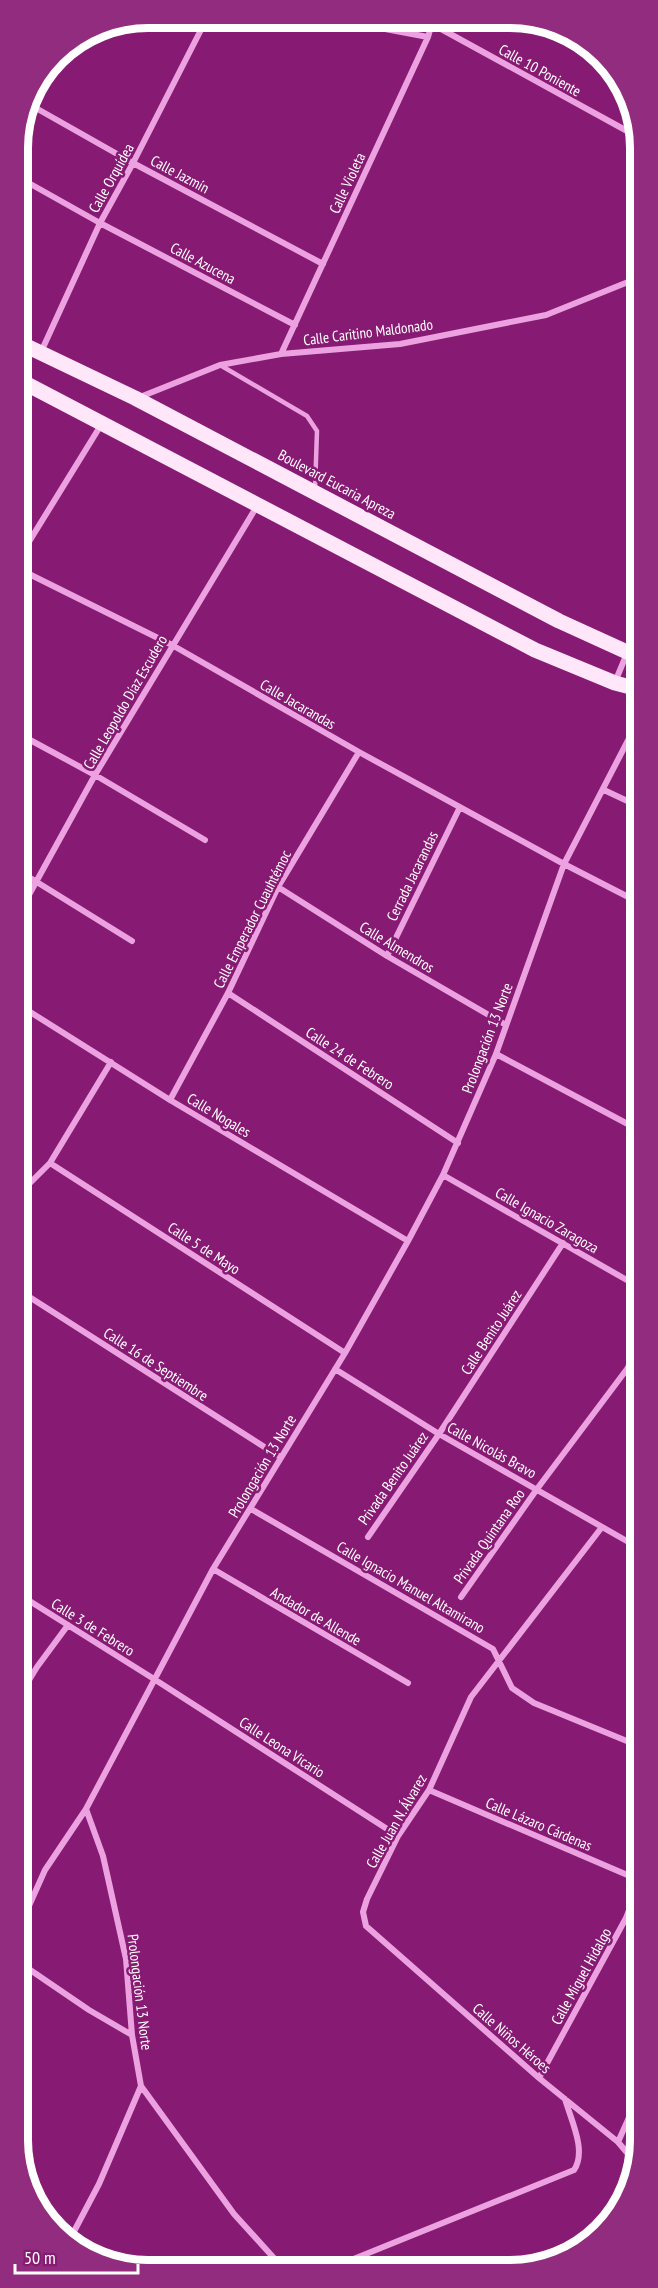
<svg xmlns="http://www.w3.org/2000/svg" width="658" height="2288" font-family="'PT Sans Narrow',sans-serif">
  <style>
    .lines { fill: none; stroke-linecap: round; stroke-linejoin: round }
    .service { stroke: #eca2e0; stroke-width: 4.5 }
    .minor { stroke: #eca2e0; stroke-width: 6 }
    .primary { stroke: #ffe7f9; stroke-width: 15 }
    .labels { text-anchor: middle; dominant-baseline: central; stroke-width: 5; stroke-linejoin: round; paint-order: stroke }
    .street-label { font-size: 15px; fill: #fff; stroke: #871a73 }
    .rim { fill: none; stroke: #fff; stroke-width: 8 }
  </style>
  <rect width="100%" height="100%" fill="#871a73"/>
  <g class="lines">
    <!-- service -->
    <path class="service" d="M220,365L307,416L317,431L315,490"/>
    <!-- minor -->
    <path class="minor" d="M432,24L638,137
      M380,28L428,37
      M27,103L133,163L323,264
      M18,177L100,223L295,325
      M41,352L100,223L133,163L207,18
      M281,354L428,37L433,20
      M140,397L220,365L281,354L400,344L546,315L638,278
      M19,558L101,425
      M19,569L172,645L359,752L564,864L638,902
      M615,682L638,627
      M19,734L95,775L205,840
      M604,790L638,806
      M19,871L132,941
      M278,887L387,956L506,1025
      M19,913L95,775L257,506
      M387,956L460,807
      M228,993L458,1143
      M19,1005L170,1100L408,1241
      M496,1054L639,1130
      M170,1100L228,993L278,887L359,752
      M50,1163L345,1353
      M443,1175L639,1287
      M19,1194L50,1163L111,1062
      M20,1291L280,1457
      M335,1369L439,1434L639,1548
      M251,1509L493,1649L512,1688L534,1703L639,1746
      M602,1527L471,1697L429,1790L398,1836L367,1899L363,1912L366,1926L539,2078L618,2142L634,2161
      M368,1537L439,1434L563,1243
      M213,1569L408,1683
      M20,1595L154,1679L398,1836
      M461,1597L537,1489L627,1369L639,1349
      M20,1695L37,1667L68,1625
      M429,1790L639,1880
      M626,1918L639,1924
      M20,1926L45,1870L86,1809
      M20,1963L89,2010L132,2035
      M539,2078L626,1918L639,1884
      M141,2086L234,2214L282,2267
      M618,2142L640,2093
      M70,2239L99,2184L141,2086L132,2035L126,1959L103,1856L86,1809L213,1569L345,1353L408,1241L443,1175L496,1054L564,864L638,721
      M339,2267L356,2258L574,2170C587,2151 571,2120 565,2099"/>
    <!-- primary -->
    <path class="primary" d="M18,342L135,398L559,621L638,657
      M19,380L535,650L615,683L638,689"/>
  </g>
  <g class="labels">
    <!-- street labels -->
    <g class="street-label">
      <text transform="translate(540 70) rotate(29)">Calle 10 Poniente</text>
      <text transform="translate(180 174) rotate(28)">Calle Jazmín</text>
      <text transform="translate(111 178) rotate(-61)">Calle Orquídea</text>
      <text transform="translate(347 183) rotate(-65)">Calle Violeta</text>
      <text transform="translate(203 263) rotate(28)">Calle Azucena</text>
      <text transform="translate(368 332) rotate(-7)">Calle Caritino Maldonado</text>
      <text transform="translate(337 484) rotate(28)">Boulevard Eucaria Apreza</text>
      <text transform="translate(125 702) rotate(-60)">Calle Leopoldo Díaz Escudero</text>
      <text transform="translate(298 704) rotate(30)">Calle Jacarandas</text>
      <text transform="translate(412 876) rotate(-64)">Cerrada Jacarandas</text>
      <text transform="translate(252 919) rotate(-63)">Calle Emperador Cuauhtémoc</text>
      <text transform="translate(397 947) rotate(31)">Calle Almendros</text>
      <text transform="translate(487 1038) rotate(-69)">Prolongación 13 Norte</text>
      <text transform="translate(350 1058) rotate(33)">Calle 24 de Febrero</text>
      <text transform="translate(219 1115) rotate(31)">Calle Nogales</text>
      <text transform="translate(547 1220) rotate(30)">Calle Ignacio Zaragoza</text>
      <text transform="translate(204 1248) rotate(33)">Calle 5 de Mayo</text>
      <text transform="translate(491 1332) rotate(-57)">Calle Benito Juárez</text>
      <text transform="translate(156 1364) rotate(33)">Calle 16 de Septiembre</text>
      <text transform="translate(492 1450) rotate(29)">Calle Nicolás Bravo</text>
      <text transform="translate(262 1466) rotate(-59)">Prolongación 13 Norte</text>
      <text transform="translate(393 1478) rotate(-55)">Privada Benito Juárez</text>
      <text transform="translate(489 1536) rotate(-55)">Privada Quintana Roo</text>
      <text transform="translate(411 1587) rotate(30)">Calle Ignacio Manuel Altamirano</text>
      <text transform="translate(316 1616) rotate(30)">Andador de Allende</text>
      <text transform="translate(93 1627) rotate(32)">Calle 3 de Febrero</text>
      <text transform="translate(282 1747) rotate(33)">Calle Leona Vicario</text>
      <text transform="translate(396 1821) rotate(-60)">Calle Juan N. Álvarez</text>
      <text transform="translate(539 1824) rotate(23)">Calle Lázaro Cárdenas</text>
      <text transform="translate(581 1976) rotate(-61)">Calle Miguel Hidalgo</text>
      <text transform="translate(140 1992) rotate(83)">Prolongación 13 Norte</text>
      <text transform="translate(512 2038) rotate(41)">Calle Niños Héroes</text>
    </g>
  </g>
  <!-- crop -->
  <path d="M0 0H658V2288H0ZM148 28H510A120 120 0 0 1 630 148V2140A120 120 0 0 1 510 2260H148A120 120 0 0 1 28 2140V148A120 120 0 0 1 148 28Z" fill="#912c7e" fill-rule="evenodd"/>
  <path class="rim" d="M148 28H510A120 120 0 0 1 630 148V2140A120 120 0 0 1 510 2260H148A120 120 0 0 1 28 2140V148A120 120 0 0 1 148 28Z"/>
  <!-- scale -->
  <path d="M15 2264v9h123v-9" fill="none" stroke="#ffffff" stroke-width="3"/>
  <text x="24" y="2264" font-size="18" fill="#ffffff" stroke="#871a73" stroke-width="4.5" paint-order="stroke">50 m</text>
</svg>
